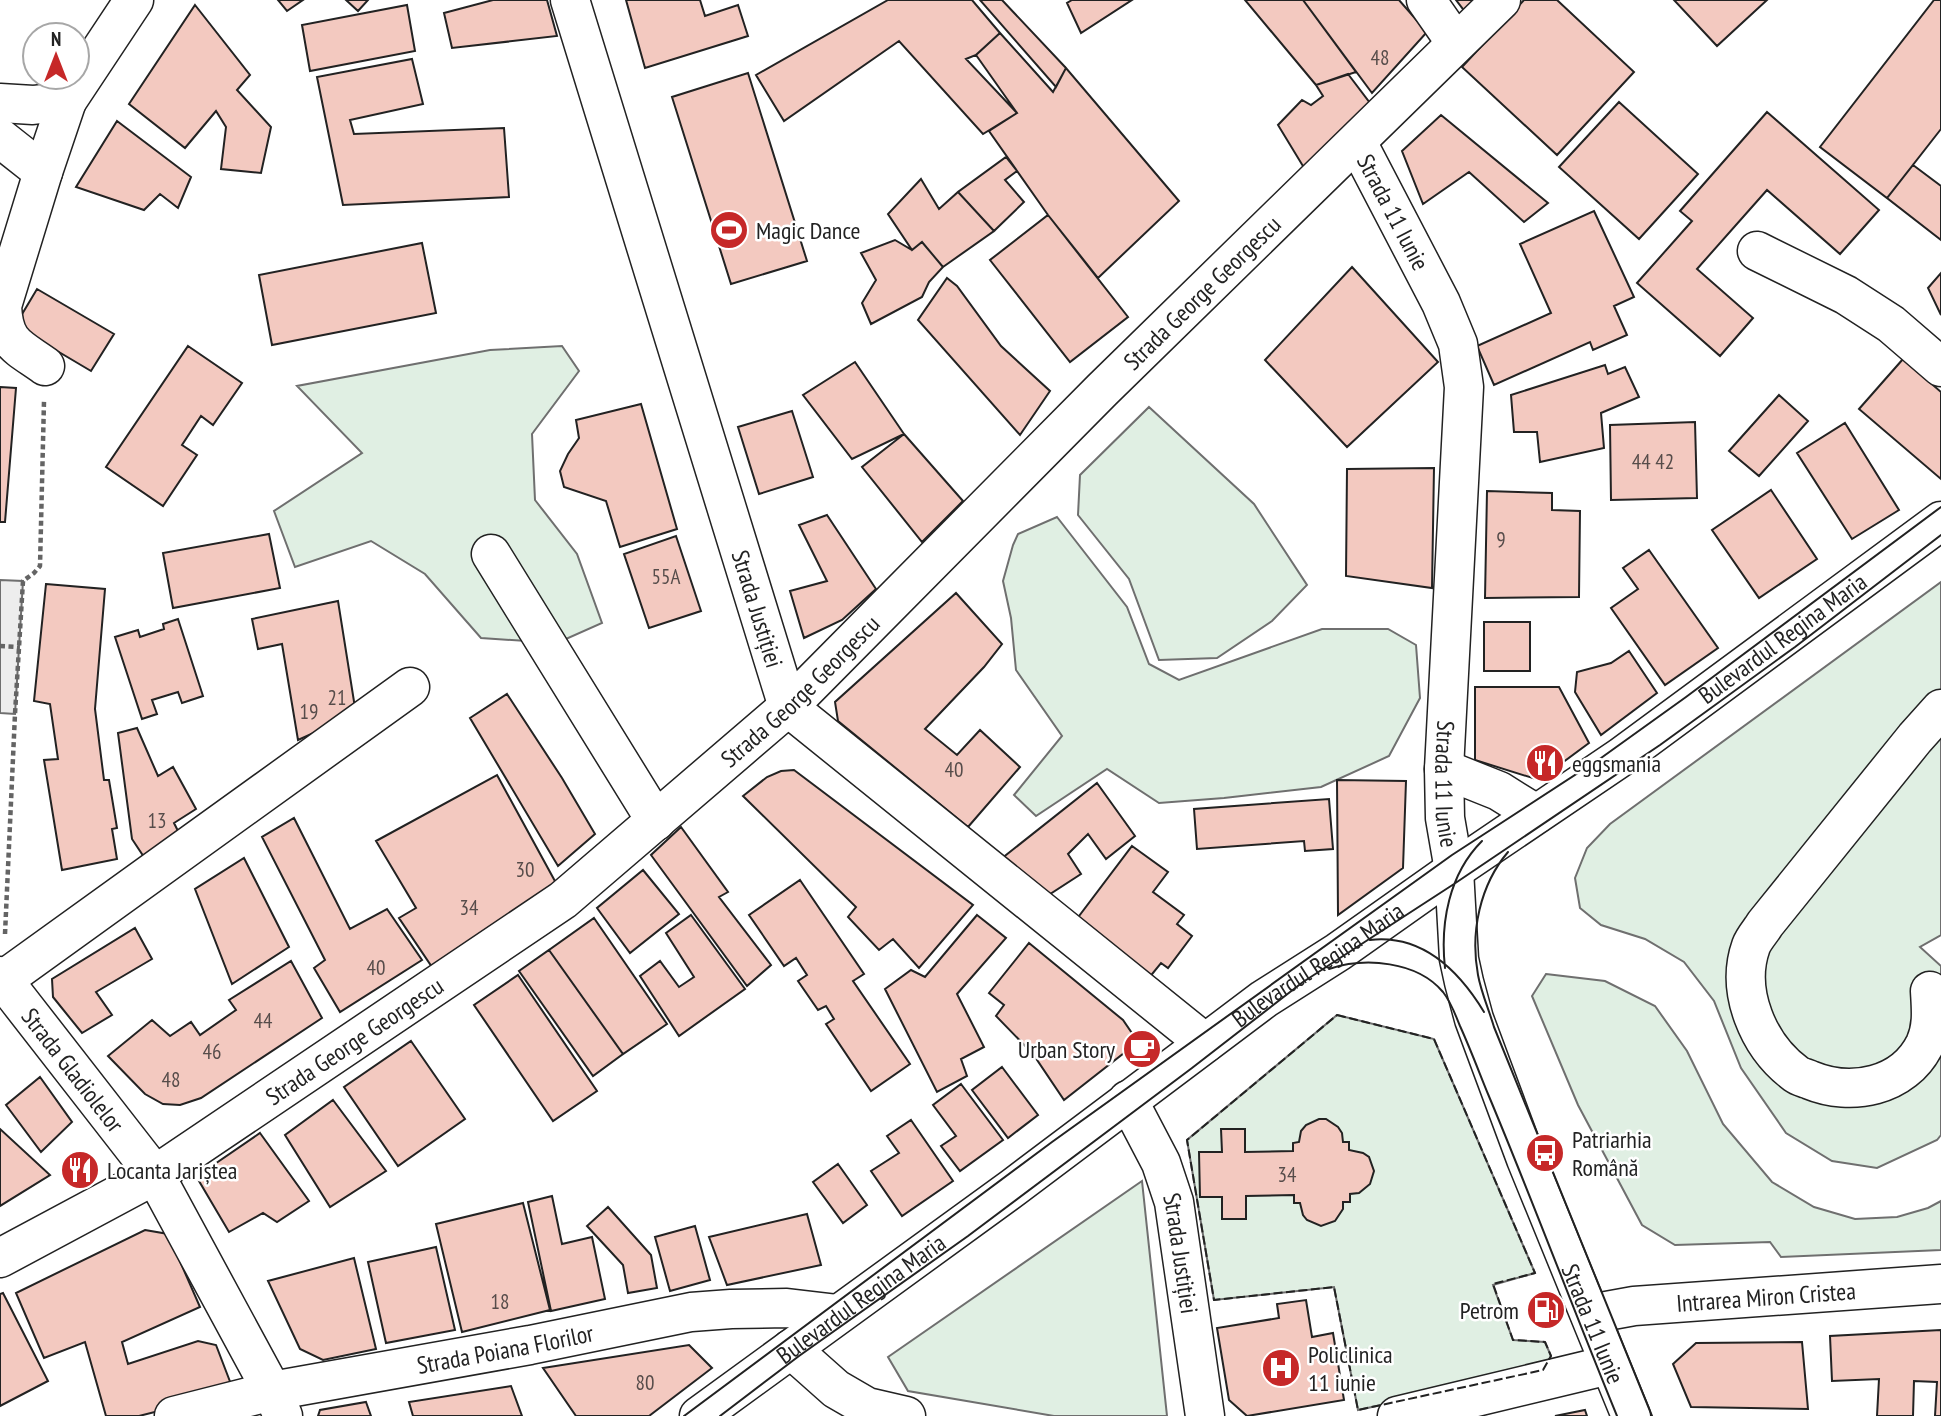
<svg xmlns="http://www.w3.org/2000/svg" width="1941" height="1416" font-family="'PT Sans Narrow',sans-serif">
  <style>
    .green { fill: #e0efe3; stroke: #6f6f6f; stroke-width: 2 }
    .parking { fill: #ededed; stroke: #6f6f6f; stroke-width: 2 }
    .building { fill: #f3c9c0; stroke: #222; stroke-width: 2 }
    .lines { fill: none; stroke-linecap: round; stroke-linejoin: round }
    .minor-casing { stroke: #222; stroke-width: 41 }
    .major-casing { stroke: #222; stroke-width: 41 }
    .path { stroke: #646464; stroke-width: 4.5; stroke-dasharray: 5 3.5; stroke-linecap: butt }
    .minor { stroke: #fff; stroke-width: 38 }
    .major { stroke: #fff; stroke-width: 38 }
    .tram { stroke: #222; stroke-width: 2 }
    .fence { stroke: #222; stroke-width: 2; stroke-dasharray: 9 3.5; stroke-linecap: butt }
    .labels { text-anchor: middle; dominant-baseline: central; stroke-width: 5; stroke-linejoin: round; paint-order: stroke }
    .number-label { font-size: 21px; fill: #564c4a }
    .street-label { font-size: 24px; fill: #222; stroke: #fff }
    .poi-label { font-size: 24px; fill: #222; stroke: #fff; text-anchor: start }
  </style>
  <rect width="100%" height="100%" fill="#fff"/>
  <!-- green -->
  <path class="green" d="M562,346L579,371L532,434L535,500L577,554L602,623L557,643L481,638L425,574L371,541L295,567L274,511L362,453L297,386L490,350Z
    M1149,407L1254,504L1307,585L1272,621L1217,658L1159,660L1129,579L1078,515L1080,475Z
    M1057,517L1127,607L1149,664L1179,680L1322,629H1388L1416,645L1420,698L1389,756L1321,787L1224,798L1159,803L1107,769L1036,816L1014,795L1062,736L1016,670L1011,618L1003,581L1013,545L1018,534Z
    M1941,582V935L1920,947L1941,966V1135L1937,1140L1877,1168L1832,1161L1786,1133L1741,1068L1714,1001L1684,962L1645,939L1601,925L1580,908L1575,878L1587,848L1610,824Z
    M1546,974L1605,981L1655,1006L1687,1051L1723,1124L1772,1182L1814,1207L1855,1219L1897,1217L1928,1208L1941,1201V1250L1781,1257L1770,1242L1675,1245L1642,1225L1578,1105L1532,996Z
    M1337,1015L1434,1039L1535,1273L1493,1285L1513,1340L1545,1342L1551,1356L1543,1370L1358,1410L1334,1287L1214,1300L1187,1140Z
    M1142,1181L1167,1416H1054L908,1391L888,1357Z"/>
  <!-- parking -->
  <path class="parking" d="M0,580L23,581L15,714L0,713Z"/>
  <!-- building -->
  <path class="building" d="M278,0H303L287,11Z
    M346,0H368L358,11Z
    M493,0H547L557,36L452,48L444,13Z
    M626,0H700L705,16L738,5L748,36L645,68Z
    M888,0H972L1000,33L976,55L966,59L1017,113L983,134L899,41L784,121L756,75Z
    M980,0H1002L1066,68L1056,87Z
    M1072,0H1132L1081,33L1067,3Z
    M1245,0H1303L1356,72L1316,85Z
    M1303,0H1399L1427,32L1372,93Z
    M1456,0H1482L1466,13Z
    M1524,0H1557L1634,72L1557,155L1462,67Z
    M1674,0H1767L1717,46Z
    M1934,0H1941V129L1887,198L1820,147Z
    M195,5L250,75L237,90L271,127L261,173L221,169L226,127L216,111L185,148L129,104Z
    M407,5L415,51L310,71L302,25Z
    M1000,33L1053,92L1066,68L1179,201L1098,278L1048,215L989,131L1017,113L976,55Z
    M412,59L423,104L350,120L354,134L504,128L509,197L343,205L317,77Z
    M748,73L807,261L731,284L672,97Z
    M1348,74L1376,111L1309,176L1278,125L1302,100L1311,105L1323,96L1316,85Z
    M1619,102L1698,174L1639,239L1559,167Z
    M1767,112L1879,210L1840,254L1767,190L1697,269L1753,318L1720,356L1637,283L1692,221L1680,211Z
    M1441,115L1548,203L1524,222L1469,172L1423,204L1402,151Z
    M117,121L191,177L178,208L160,194L144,210L76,187Z
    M1006,157L1017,171L1005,180L1024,202L994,231L958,192Z
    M1913,165L1941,186V240L1887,198Z
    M921,179L939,209L958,192L994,231L943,267L922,242L912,250L888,214Z
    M1594,211L1634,297L1614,306L1627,335L1593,350L1590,342L1494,385L1477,346L1551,313L1520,244Z
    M1048,215L1128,317L1070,362L990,260Z
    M895,240L912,250L922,242L943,267L929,282L922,297L871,324L862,303L876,280L861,253Z
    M422,243L436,313L272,345L259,275Z
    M1352,267L1438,362L1347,447L1265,360Z
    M1941,273V315L1928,288Z
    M947,278L957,286L1001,346L1050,391L1020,435L918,320Z
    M37,289L114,334L91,371L15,326Z
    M188,346L242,383L213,425L201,416L182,445L197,455L163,506L106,467Z
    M1903,359L1941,392V479L1859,409Z
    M855,362L904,434L852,459L803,395Z
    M1605,365L1608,374L1625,367L1639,397L1601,413L1604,448L1540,462L1537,432H1514L1511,395Z
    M0,387L16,388L5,522H0Z
    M1779,395L1808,421L1759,476L1729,451Z
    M641,404L677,529L620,547L606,501L564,487L560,471L568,454L579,438L576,420Z
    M792,411L813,477L759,494L738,427Z
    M1695,422L1697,498L1611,500L1610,425Z
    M1845,423L1899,510L1852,539L1797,453Z
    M904,434L963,501L922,542L862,467Z
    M1434,468L1432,588L1346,576L1347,469Z
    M1771,490L1817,559L1759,598L1712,530Z
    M1487,491L1552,493V510L1580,511L1579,597L1485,598Z
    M827,515L876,589L842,620L804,638L790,591L827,581L799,525Z
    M269,534L280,588L173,608L163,553Z
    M676,536L701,611L649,628L624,554Z
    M1649,550L1718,648L1665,685L1611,608L1638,589L1623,568Z
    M46,584L105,589L95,709L104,780H109L117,828L112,829L117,859L62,870L44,760L58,759L50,704L34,701Z
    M956,593L1002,644L984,667L925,729L957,755L980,730L1020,767L968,827L838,721L835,702Z
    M338,601L356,714L298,740L282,644L258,649L252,619Z
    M178,619L203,696L182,703L178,692L152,700L157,714L142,719L115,637L138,630L140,637L164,629L163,624Z
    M1484,622H1530V671H1484Z
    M1629,651L1657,693L1601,735L1575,692L1577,672L1611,663Z
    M1475,687H1559L1589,743L1539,780L1475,760Z
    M507,694L562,778L595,834L558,866L470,718Z
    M137,728L158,776L173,767L196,809L174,823L179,833L144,857L132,839L118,733Z
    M794,770L973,905L919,968L893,939L879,950L848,917L856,907L743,796L767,777L781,771Z
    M497,775L556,883L432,967L399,918L416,908L376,841Z
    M1337,780L1406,781L1403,868L1338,915Z
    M1097,783L1135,836L1106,859L1088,834L1068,854L1081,874L1047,896L1001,859Z
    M1329,799L1333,849L1305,851L1304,841L1197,849L1194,809Z
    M294,818L350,929L387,909L422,960L340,1012L314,968L325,960L262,837Z
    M681,827L728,892L719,897L771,965L747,986L651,855Z
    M1132,846L1168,872L1153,892L1184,915L1177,924L1192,936L1168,968L1161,963L1144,984L1070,928Z
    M244,858L289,947L232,984L195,889Z
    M643,870L679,914L630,953L597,908Z
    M800,880L864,974L853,981L910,1064L871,1091L826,1024L834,1019L826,1006L818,1010L798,981L807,975L796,958L784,966L749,915Z
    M691,915L745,989L679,1036L640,976L660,961L679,987L694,977L666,933Z
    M977,915L1006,938L957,994L984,1047L961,1059L967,1076L937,1092L885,989L911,970L925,977Z
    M594,918L667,1024L623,1054L549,950Z
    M135,928L152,959L96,992L112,1015L82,1033L53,997L52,979Z
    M1029,943L1123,1020L1138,1042L1064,1100L1033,1054L996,1016L1004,1005L989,993Z
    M549,950L623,1054L593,1076L519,971Z
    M291,961L322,1018L201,1098L180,1105L163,1104L145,1094L108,1056L152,1020L170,1036L191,1022L200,1035L236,1010L229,1000Z
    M518,975L597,1091L553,1121L474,1005Z
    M411,1041L465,1119L398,1166L344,1087Z
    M1002,1067L1038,1115L1008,1138L972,1090Z
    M40,1077L72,1122L41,1152L6,1105Z
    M961,1084L1003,1140L960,1171L941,1146L956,1136L933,1105Z
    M333,1100L386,1171L330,1207L285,1135Z
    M1319,1119H1326L1338,1127L1342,1133L1343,1142H1349V1150L1363,1153L1369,1157L1374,1171L1370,1184L1359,1193L1350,1194V1202H1343V1209L1335,1221L1321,1226L1307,1220L1303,1215L1300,1203H1294V1195L1246,1196V1219H1222V1197H1200L1199,1152H1222L1221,1129H1245V1152L1293,1151V1143L1299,1142L1301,1131L1306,1125Z
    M911,1120L953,1181L902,1216L871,1171L899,1153L887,1136Z
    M0,1129L50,1175L0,1206Z
    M260,1133L309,1201L277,1222L263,1213L229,1232L199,1181L212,1173L209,1168Z
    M838,1164L867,1205L843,1223L813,1182Z
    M552,1196L562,1244L592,1237L605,1299L551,1311L528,1202Z
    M523,1203L550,1310L462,1332L436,1224Z
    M608,1207L651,1255L657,1288L628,1293L623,1265L587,1226Z
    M807,1214L821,1265L727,1285L709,1237Z
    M695,1226L710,1280L670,1291L655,1237Z
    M145,1230L168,1234L200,1307L122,1342L128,1364L198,1341L216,1345L234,1392L139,1416H106L85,1342L44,1358L16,1293Z
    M436,1247L455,1330L386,1343L368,1262Z
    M354,1258L376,1349L323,1360L300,1349L268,1281Z
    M3,1293L48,1381L0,1406V1294Z
    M1306,1300L1312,1337L1333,1333L1344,1400L1247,1416L1229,1400L1217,1328L1279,1318L1277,1304Z
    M1941,1330V1416H1935L1937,1382L1914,1381L1913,1416H1877L1879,1379L1832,1381L1830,1336Z
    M1802,1342L1808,1409L1691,1407L1673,1364L1696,1343Z
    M689,1345L712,1368L649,1416H576L543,1368Z
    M511,1386L522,1416H413L409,1402Z
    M366,1402L371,1416H318L320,1410Z
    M1585,1410L1587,1416H1555Z"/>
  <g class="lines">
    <defs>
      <g id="minor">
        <path id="s1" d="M570,0L788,707L1205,1043"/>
        <path d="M1426,0L1456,43"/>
        <path d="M0,103L33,105L67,101L134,0"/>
        <path d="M0,138L43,172L2,306C4,344 17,346 45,366"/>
        <path id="s2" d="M1357,142L1441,303L1458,344L1464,387L1444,769L1445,818L1454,870L1459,959L1464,982L1474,1019L1526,1159L1631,1416"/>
        <path d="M43,172L67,101"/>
        <path d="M1757,251L1846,295L1891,324L1941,367"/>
        <path d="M491,554L656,821"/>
        <path id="s3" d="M0,976L155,1175L272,1391L283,1416"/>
        <path d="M3,980L410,687"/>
        <path d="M1930,991C1931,1009 1933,1026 1925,1044C1904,1087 1851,1097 1810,1080C1806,1078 1800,1077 1796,1074C1758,1046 1735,991 1751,946C1754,938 1761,931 1765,924L1915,738L1941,709"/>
        <path id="s4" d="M1128,1100L1161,1163L1174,1202L1205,1416"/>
        <path id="s5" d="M0,1258L155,1175L563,900L788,707L1102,390L1501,0"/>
        <path id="s6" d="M1590,1314L1634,1306L1941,1284"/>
        <path d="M791,1349L836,1389L867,1407L906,1416"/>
        <path id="s7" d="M174,1416L272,1391L530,1345L691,1312L731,1309L787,1308L838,1314"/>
        <path d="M1397,1416L1609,1365"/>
      </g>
      <g id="major">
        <path d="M1444,769L1499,791L1536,814"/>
        <path id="s8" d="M699,1416L1014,1187L1264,999L1338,952L1454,870L1621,757L1941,521"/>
      </g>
    </defs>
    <!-- minor casing -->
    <use href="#minor" class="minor-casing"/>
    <!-- major casing -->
    <use href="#major" class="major-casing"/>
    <!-- path -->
    <path class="path" d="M0,646L19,647
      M5,934L15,714L23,581L34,573L40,566L44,401"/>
    <!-- minor -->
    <use href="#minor" class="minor"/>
    <!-- major -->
    <use href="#major" class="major"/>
    <!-- tram -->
    <path class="tram" d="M1508,852C1480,885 1470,932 1478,975C1481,992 1489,1010 1494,1027L1652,1416
      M1370,940C1422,934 1459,971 1484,1012
      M1445,968C1440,923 1449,874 1482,841
      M1329,969C1365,957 1417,961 1443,992C1451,1002 1455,1014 1460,1026C1470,1048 1479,1072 1488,1094C1533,1201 1573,1309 1617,1416
      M684,1416L1052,1142L1452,855L1601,758L1686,697L1941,507
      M720,1416L799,1356L968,1236L1192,1068L1303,982L1454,884L1660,745L1795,647L1941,535"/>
    <!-- fence -->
    <path class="fence" d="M1337,1015L1434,1039L1535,1273L1493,1284L1513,1340L1545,1342L1551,1356L1543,1370L1358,1410L1334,1287L1214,1300L1187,1140Z"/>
  </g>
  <!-- icons -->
  <defs>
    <symbol id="stadium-disc" viewBox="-11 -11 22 22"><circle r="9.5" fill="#c62828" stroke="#fff"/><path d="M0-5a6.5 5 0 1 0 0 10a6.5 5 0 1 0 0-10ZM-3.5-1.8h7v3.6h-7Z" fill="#fff"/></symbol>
    <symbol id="restaurant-disc" viewBox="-11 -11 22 22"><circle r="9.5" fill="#c62828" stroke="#fff"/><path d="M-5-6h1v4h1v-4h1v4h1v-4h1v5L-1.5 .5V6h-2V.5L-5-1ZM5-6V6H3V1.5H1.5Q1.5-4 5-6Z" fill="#fff"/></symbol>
    <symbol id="cafe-disc" viewBox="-11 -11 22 22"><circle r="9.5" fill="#c62828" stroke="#fff"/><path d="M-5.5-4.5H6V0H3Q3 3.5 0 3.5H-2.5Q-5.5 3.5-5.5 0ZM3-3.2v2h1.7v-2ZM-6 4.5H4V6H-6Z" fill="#fff"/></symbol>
    <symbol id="bus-disc" viewBox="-11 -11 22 22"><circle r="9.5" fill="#c62828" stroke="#fff"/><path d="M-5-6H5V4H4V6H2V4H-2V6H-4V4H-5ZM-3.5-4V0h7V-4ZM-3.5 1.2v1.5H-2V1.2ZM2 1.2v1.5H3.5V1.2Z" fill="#fff"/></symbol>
    <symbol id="fuel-disc" viewBox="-11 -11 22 22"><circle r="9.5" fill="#c62828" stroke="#fff"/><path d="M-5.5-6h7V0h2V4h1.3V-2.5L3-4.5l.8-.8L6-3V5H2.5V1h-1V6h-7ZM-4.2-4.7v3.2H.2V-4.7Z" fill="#fff"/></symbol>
    <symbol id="hospital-disc" viewBox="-11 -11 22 22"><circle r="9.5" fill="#c62828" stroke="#fff"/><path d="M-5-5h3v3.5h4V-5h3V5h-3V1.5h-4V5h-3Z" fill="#fff"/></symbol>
  </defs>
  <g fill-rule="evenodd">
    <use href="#stadium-disc" x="707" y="208" width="44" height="44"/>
    <use href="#restaurant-disc" x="1523" y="741" width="44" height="44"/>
    <use href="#cafe-disc" x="1120" y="1027" width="44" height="44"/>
    <use href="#bus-disc" x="1523" y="1131" width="44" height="44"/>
    <use href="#restaurant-disc" x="58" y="1148" width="44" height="44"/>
    <use href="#fuel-disc" x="1524" y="1288" width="44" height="44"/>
    <use href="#hospital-disc" x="1259" y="1346" width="44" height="44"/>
  </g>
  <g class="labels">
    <!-- number labels -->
    <g class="number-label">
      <text x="1380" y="57">48</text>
      <text x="1653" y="461">44 42</text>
      <text x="1501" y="539">9</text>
      <text x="666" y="576">55A</text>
      <text x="337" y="697">21</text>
      <text x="309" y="711">19</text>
      <text x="954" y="769">40</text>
      <text x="157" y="820">13</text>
      <text x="525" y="869">30</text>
      <text x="469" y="907">34</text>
      <text x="376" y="967">40</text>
      <text x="263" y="1020">44</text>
      <text x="212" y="1051">46</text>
      <text x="171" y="1079">48</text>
      <text x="1287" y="1174">34</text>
      <text x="500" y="1301">18</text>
      <text x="645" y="1382">80</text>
    </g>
    <!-- street labels -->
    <g class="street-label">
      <text stroke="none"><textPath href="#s2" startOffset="79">Strada 11 Iunie</textPath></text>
      <text stroke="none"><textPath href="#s5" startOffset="1550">Strada George Georgescu</textPath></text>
      <text stroke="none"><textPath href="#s1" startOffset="637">Strada Justiției</textPath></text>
      <text stroke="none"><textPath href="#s8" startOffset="1334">Bulevardul Regina Maria</textPath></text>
      <text stroke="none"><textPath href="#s5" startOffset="984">Strada George Georgescu</textPath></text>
      <text stroke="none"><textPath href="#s2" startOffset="667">Strada 11 Iunie</textPath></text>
      <text stroke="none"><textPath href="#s8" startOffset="766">Bulevardul Regina Maria</textPath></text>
      <text stroke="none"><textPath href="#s5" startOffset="416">Strada George Georgescu</textPath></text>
      <text stroke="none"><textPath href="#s3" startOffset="119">Strada Gladiolelor</textPath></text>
      <text stroke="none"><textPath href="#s4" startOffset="164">Strada Justiției</textPath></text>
      <text stroke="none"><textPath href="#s6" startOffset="177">Intrarea Miron Cristea</textPath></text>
      <text stroke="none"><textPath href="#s8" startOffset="200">Bulevardul Regina Maria</textPath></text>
      <text stroke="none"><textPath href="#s2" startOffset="1232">Strada 11 Iunie</textPath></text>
      <text stroke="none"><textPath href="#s7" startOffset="338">Strada Poiana Florilor</textPath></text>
    </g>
    <!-- poi labels -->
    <g class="poi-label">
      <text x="756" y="230">Magic Dance</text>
      <text x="1572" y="763">eggsmania</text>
      <text x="1115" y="1049" text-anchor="end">Urban Story</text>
      <text x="1572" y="1139">Patriarhia<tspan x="1572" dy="28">Română</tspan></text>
      <text x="107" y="1170">Locanta Jariștea</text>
      <text x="1519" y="1310" text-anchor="end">Petrom</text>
      <text x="1308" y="1354">Policlinica<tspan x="1308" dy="28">11 iunie</tspan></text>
    </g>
  </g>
  <!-- north arrow -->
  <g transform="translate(56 56)"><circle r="33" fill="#ffffff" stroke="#a7a7a7" stroke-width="2"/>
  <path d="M0-5L12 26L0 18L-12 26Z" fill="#c62828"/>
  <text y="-10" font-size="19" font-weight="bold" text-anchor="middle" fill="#222222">N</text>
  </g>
</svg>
